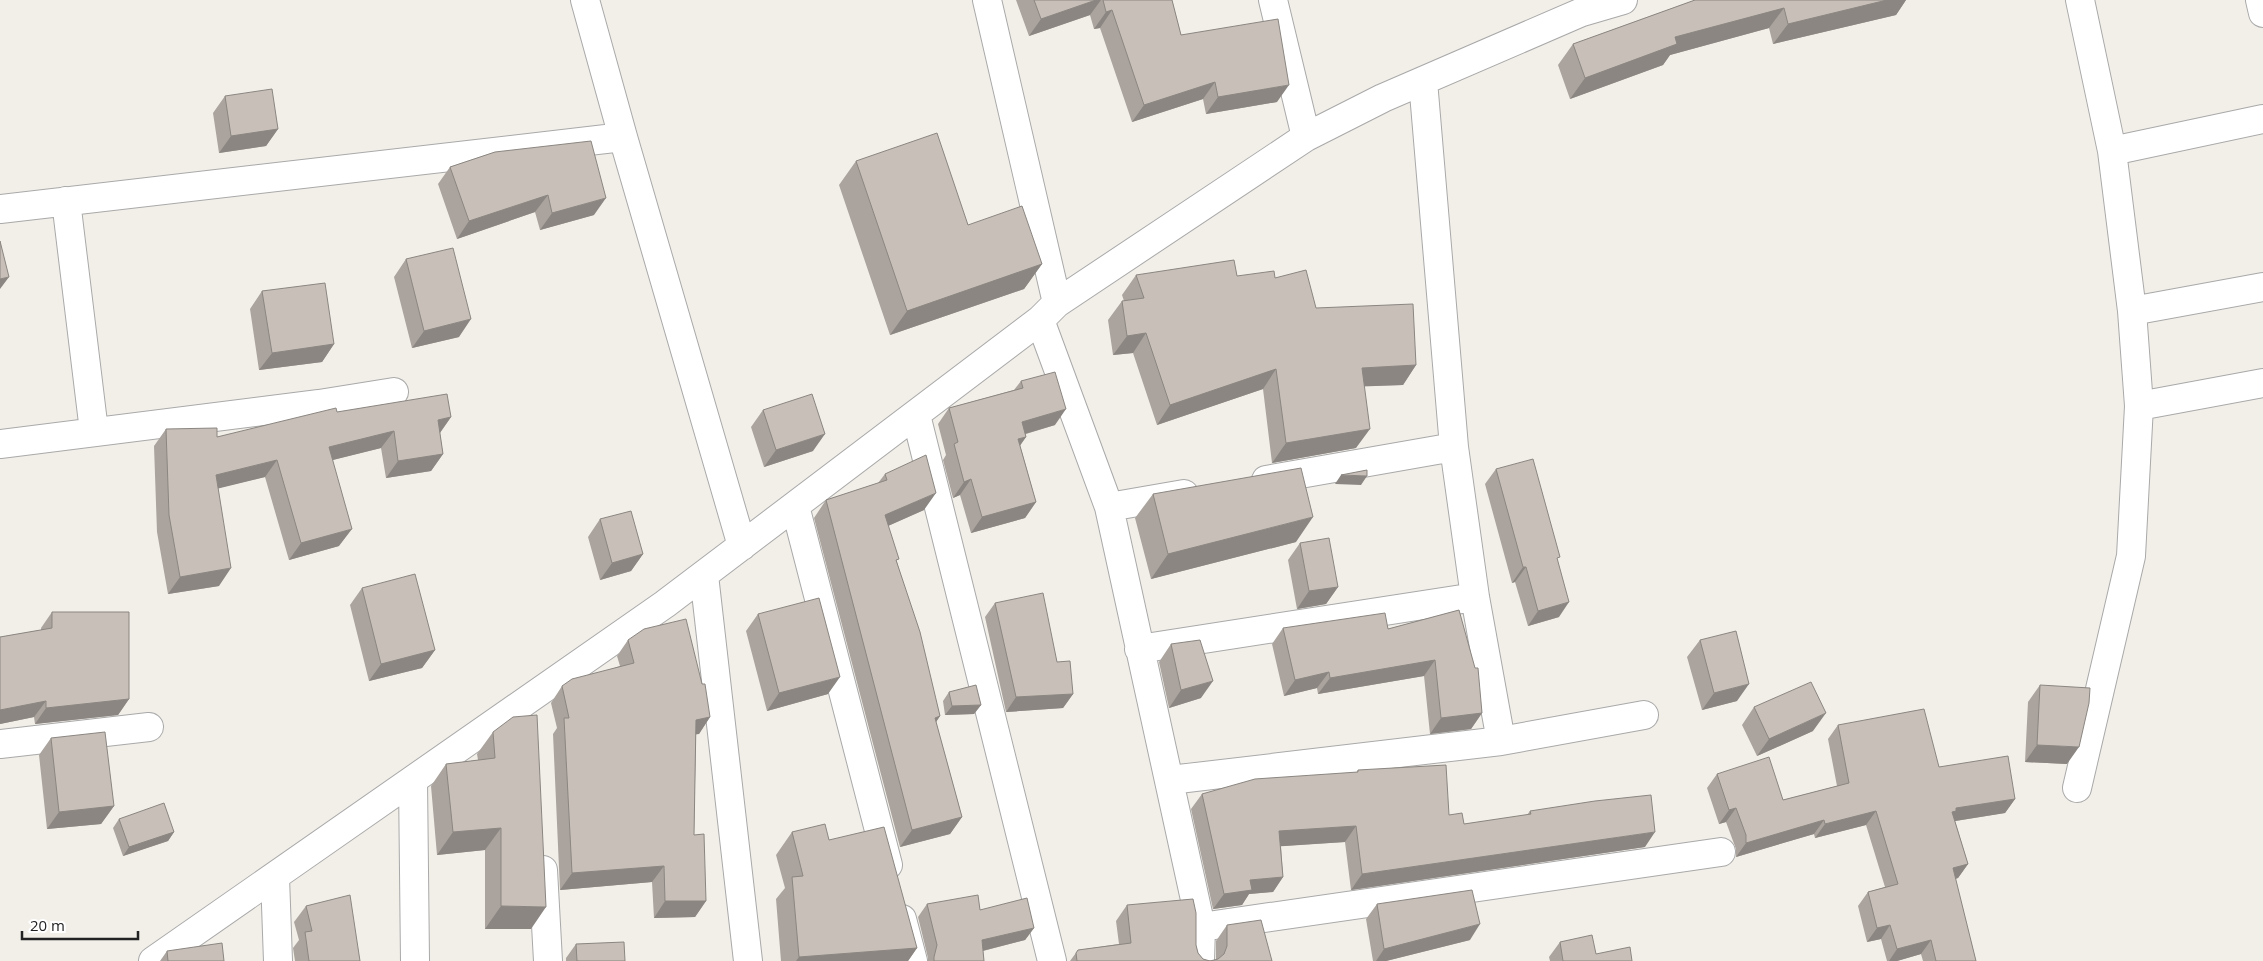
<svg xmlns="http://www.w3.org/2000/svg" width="2263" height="961" font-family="'Open Sans',sans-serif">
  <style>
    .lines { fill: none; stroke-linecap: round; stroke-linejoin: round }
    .minor-casing { stroke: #a9a9a9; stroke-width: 30 }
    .minor { stroke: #fff; stroke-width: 28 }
    .wall { fill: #aba49e }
    .shaded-wall { fill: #8b8681 }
    .building { fill: #c7bfb8; stroke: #8b8681 }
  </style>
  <rect width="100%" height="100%" fill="#f2efe9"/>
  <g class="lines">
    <defs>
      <path id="minor" d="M585,0L623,137L742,546
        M987,0L1057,303
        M1273,0L1306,137
        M2260,0L2263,13
        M1423,81L1454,447L1475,597L1501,741
        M2112,151L2263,119
        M66,201L94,431
        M0,209L623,137
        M2132,311L2263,287
        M1040,320L1109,507L1201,927L1200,961
        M2139,406L2263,383
        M916,415L1052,961
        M0,444L319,404L394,392
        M1266,480L1454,447
        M795,506L888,865
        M1109,507L1184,494
        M704,575L748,961
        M1139,649L1475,597
        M0,744L149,727
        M413,780L415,961
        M1170,780L1501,741L1644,715
        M2077,788L2131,556L2139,406L2132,311L2112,151L2080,0
        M543,870L548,961
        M275,877L278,961
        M902,919L913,961
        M1201,927L1721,852
        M153,961L665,604L1040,320L1057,303L1306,137L1383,98L1582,12L1623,0"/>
    </defs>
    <!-- minor casing -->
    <use href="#minor" class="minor-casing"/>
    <!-- minor -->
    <use href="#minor" class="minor"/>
  </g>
  <!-- wall -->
  <path class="wall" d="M1016,0H1172L1181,35L1277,102L1206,114L1203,99L1132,122L1100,28L1094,29L1090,15L1029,36Z
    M1695,0H1906L1896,15L1773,44L1769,28L1670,55L1663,65L1570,99L1558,65L1573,44Z
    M225,96L278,129L266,146L219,153L213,113Z
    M495,152L594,215L540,230L535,212L457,239L438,184L450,167Z
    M856,161L968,225L1042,264L1024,289L890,335L839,185Z
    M406,259L459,337L412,348L394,277Z
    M1136,275L1237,276L1275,278L1316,308L1416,365L1403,385L1364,386L1356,448L1272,463L1263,389L1157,425L1133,353L1113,355L1108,320L1122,301H1124L1122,295Z
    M262,291L334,344L322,362L259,370L250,309Z
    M1021,381L1055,425L1026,434V437L1020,445L1036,502L1025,518L971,533L960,495L953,498L943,460L946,455L938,424L949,408L1014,390Z
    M763,410L813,451L764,467L751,427Z
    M337,412L451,417L440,433L443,454L431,471L386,478L381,448L332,460L339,546L289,560L265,477L218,488L219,586L168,594L157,532L154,446L166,429L217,437Z
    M1496,469L1557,561L1559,617L1528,626L1515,582L1512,583L1485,484Z
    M885,474L924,510L888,526L897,562L940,716L936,722L962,817L950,834L900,847L814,518L826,500L878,483Z
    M1153,494L1296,542L1151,579L1135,518Z
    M600,519L643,554L631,571L600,580L588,537Z
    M1300,543L1338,587L1326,604L1297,609L1288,560Z
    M362,588L435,650L422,668L369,681L350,605Z
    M995,603L1057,662L1073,694L1063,708L1006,712L985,617Z
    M1459,610L1482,713L1471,729L1430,734L1424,676L1318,694L1317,688L1284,696L1272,644L1283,628L1388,629Z
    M52,612L129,699L118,715L35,724L34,717L0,724V637L41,630V628Z
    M758,614L828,694L767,711L746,631Z
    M628,640L710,717L699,734H696L694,835L706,901L695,917L654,918L652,882L560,890L553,734L557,728L551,703L562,686L620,666L617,656Z
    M1700,640L1737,701L1702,710L1687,657Z
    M1171,644L1201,698L1169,708L1159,662Z
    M2040,685L2067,764L2025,762L2028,702Z
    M949,692L981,705L974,714L945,715L943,701Z
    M1754,707L1813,731L1757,756L1742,725Z
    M1838,725L2015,799L2005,813L1955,821L1968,864L1958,878L1955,879L1976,961H1923L1921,954L1897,961H1887L1881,939L1867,942L1858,906L1868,892L1885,887L1866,825L1815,838L1814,834L1736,857V849L1726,822L1719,824L1707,788L1717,774L1783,800L1837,786L1828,739Z
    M493,732L531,929H485V850L437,855L431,786L446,764L478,760L477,754Z
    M51,738L114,806L101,824L47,829L39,755Z
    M1358,770L1449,815L1464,824L1527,815L1530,811L1645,847L1351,890L1345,842L1281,846L1283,877L1273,892L1249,894L1242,905L1213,909L1191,809L1202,794L1356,773Z
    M119,819L174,832L168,841L123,856L113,828Z
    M792,832L829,840L917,948L908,961H781L776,899L785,888L776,855Z
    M927,904L980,910L1034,928L1025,940L983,951L984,961H927L928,958L918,917Z
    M1377,904L1470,940L1386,961H1373L1366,919Z
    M1127,905L1196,945L1198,953L1203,959L1210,961L1216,960V941L1227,925L1272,961H1070L1078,950L1119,944L1116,921Z
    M306,906L360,961H295L293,948L299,940L294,922Z
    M1560,942L1596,954L1632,961H1550L1549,957Z
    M576,944L625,961H566V958Z
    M167,951L224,961H160Z"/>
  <!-- shaded-wall -->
  <path class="shaded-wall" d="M1096,0H1101L1090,15L1029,36L1041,19Z
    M1887,0H1906L1896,15L1773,44L1788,24Z
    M1784,8L1769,28L1670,55L1663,65L1570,99L1585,78L1675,37Z
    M1112,10L1100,28L1094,29L1106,12Z
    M1215,82L1203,99L1132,122L1144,105Z
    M1289,85L1277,102L1206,114L1218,97Z
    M278,129L266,146L219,153L231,136Z
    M548,195L535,212L457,239L469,221Z
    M606,198L594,215L540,230L552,213Z
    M1042,264L1024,289L890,335L907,311Z
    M9,277L0,289V279Z
    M471,319L459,337L412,348L424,331Z
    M1146,333L1133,353L1113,355L1127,336Z
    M334,344L322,362L259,370L272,353Z
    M1416,365L1403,385L1348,387L1362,368Z
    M1276,369L1263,389L1157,425L1170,405Z
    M1066,409L1055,425L1011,438L1022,422Z
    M451,417L439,434L438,420Z
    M1370,429L1356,448L1272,463L1286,443Z
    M394,431L381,448L317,464L329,447Z
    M825,434L813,451L764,467L776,450Z
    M1026,437L1015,453L1018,439Z
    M443,454L431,471L386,478L398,461Z
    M277,460L265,477L204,492L216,475Z
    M1341,475L1367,476L1361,485L1335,484Z
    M971,479L960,495L953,498L964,482Z
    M936,493L924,510L872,533L885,515Z
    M1036,502L1025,518L971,533L982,517Z
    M1313,517L1296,542L1151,579L1168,554Z
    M352,529L339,546L289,560L301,543Z
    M643,554L631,571L600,580L612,563Z
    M1523,567H1526L1515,582L1512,583Z
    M231,568L219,586L168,594L180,577Z
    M1338,587L1326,604L1297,609L1309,591Z
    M1569,602L1559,617L1528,626L1538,611Z
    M435,650L422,668L369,681L381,664Z
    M1435,660L1424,676L1318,694L1330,678Z
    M1329,672L1317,688L1284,696L1295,680Z
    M840,677L828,694L767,711L779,693Z
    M1213,681L1201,698L1169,708L1181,690Z
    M1749,684L1737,701L1702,710L1714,693Z
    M1073,694L1063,708L1006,712L1016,697Z
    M129,699L118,715L35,724L46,708Z
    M46,701L34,717L0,724V710Z
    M981,705L974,714L945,715L952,706Z
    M1482,713L1471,729L1430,734L1441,718Z
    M1826,713L1813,731L1757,756L1769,739Z
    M940,716L928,734L935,718Z
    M710,717L699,734L685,736L696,720Z
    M2037,745L2079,747L2067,764L2025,762Z
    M2015,799L2005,813L1949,822L1952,812L1956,808Z
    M114,806L101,824L47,829L59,812Z
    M1736,808L1726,822L1719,824L1729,810Z
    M1876,811L1866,825L1815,838L1825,824Z
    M962,817L950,834L900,847L912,830Z
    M1824,820L1814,834L1736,857L1746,843Z
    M1356,826L1345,842L1269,847L1279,831Z
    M501,828L485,850L437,855L453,832Z
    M174,832L168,841L123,856L129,847Z
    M1655,832L1645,847L1351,890L1362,874Z
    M1968,864L1958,878L1943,883L1953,868Z
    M664,866L652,882L560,890L572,873Z
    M1283,877L1273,892L1249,894L1242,905L1213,909L1224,894L1250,880Z
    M665,901H706L695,917L654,918Z
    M501,906L546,907L531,929H485Z
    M1480,924L1470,940L1386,961H1376L1384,949Z
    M1890,925L1881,939L1867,942L1877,928Z
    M1034,928L1025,940L974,953L982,940Z
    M1931,940L1921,954L1897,961H1889L1897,949Z
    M917,948L908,961H796L799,957Z"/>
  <!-- building -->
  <path class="building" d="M1034,0H1096L1041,19Z
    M1103,0H1172L1181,35L1278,19L1289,85L1218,97L1215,82L1144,105L1112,10L1106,12Z
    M1695,0H1887L1788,24L1784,8L1675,37L1677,44L1585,78L1573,44Z
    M272,89L278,129L231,136L225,96Z
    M937,133L968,225L1022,206L1042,264L907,311L856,161Z
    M591,141L606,198L552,213L548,195L469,221L450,167L495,152Z
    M0,241L9,277L0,279Z
    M453,248L471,319L424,331L406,259Z
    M1234,260L1237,276L1274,271L1275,278L1306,270L1316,308L1413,304L1416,365L1362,368L1370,429L1286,443L1276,369L1170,405L1146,333L1127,336L1122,301L1144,298L1136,275Z
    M325,283L334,344L272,353L262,291Z
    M1055,372L1066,409L1022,422L1026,437L1018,439L1036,502L982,517L971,479L964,482L954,444L958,442L949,408L1023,388L1021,381Z
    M447,394L451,417L438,420L443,454L398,461L394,431L329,447L352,529L301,543L277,460L216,475L231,568L180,577L169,515L166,429L217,428V437L336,408L337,412Z
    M812,394L825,434L776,450L763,410Z
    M926,455L936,493L885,515L899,559L896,560L920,632L940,716L935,718L962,817L912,830L826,500L887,480L885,474Z
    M1533,459L1560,557L1557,558L1569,602L1538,611L1526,567H1523L1496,469Z
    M1301,468L1313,517L1168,554L1153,494Z
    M1367,470V476L1341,475Z
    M631,511L643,554L612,563L600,519Z
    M1329,538L1338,587L1309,591L1300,543Z
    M415,574L435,650L381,664L362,588Z
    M1043,593L1057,662L1070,661L1073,694L1016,697L995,603Z
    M819,598L840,677L779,693L758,614Z
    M1459,610L1475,668H1478L1482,713L1441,718L1435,660L1330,678L1329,672L1295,680L1283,628L1385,613L1388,629Z
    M52,612H129V699L46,708V701L0,710V637L52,628Z
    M686,619L702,684H705L710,717L696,720L694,835L704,834L706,901H665L664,866L572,873L564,718H569L562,686L572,679L634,663L628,640L644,629Z
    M1736,631L1749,684L1714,693L1700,640Z
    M1200,640L1213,681L1181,690L1171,644Z
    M1811,682L1826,713L1769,739L1754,707Z
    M976,685L981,705L952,706L949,692Z
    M2040,685L2090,688L2089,703L2079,747L2037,745Z
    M1924,709L1939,767L2008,756L2015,799L1956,808V811L1952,812L1968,864L1953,868L1976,961H1936L1931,940L1897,949L1890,925L1877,928L1868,892L1898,884L1876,811L1825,824L1824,820L1746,843V835L1736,808L1729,810L1717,774L1769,757L1783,800L1849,783L1838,725Z
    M537,715L546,907L501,906V828L453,832L446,764L495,758L493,732L513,717Z
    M105,732L114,806L59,812L51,738Z
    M1446,765L1449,815L1462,813L1464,824L1531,814L1530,811L1595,801L1651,795L1655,832L1362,874L1356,826L1279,831L1283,877L1250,880L1252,890L1224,894L1202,794L1255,779L1358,772V770Z
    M164,803L174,832L129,847L119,819Z
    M825,824L829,840L884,827L917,948L799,957L792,877L803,876L792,832Z
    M1472,890L1480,924L1384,949L1377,904Z
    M350,895L360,961H309L305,932L312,931L306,906Z
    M978,895L980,910L1027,898L1034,928L982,940L984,961H934V957L937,945L927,904Z
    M1193,899L1196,913V945L1198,953L1203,959L1210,961L1218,959L1224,954L1227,946V925L1261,920L1272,961H1077L1076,953L1078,950L1131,943L1127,905Z
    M1592,935L1596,954L1630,947L1632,961H1563L1560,942Z
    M624,942L625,961H577L576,944Z
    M222,943L224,961H168L167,951Z"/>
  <!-- scale -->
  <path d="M22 931v8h116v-8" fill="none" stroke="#222222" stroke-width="2.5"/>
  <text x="30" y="931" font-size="15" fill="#222222" stroke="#ffffff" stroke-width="4" paint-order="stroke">20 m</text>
</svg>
